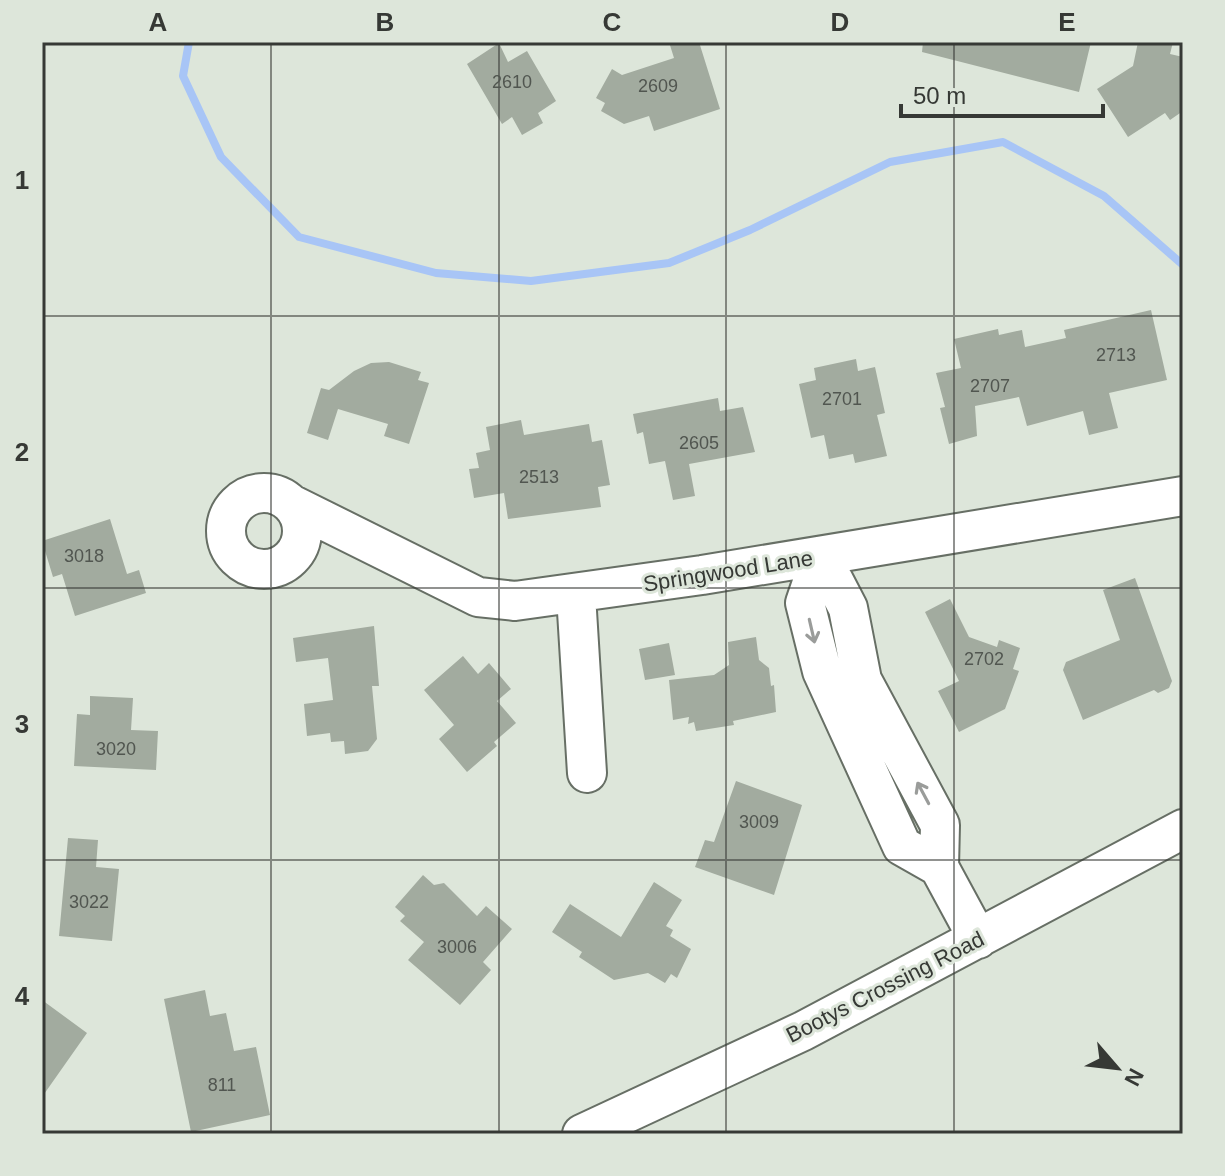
<svg xmlns="http://www.w3.org/2000/svg" width="1225" height="1176" font-family="Arial,sans-serif">
  <style>
    .lines { fill: none; stroke-linecap: round; stroke-linejoin: round }
    .stream { stroke: #a8c5f6; stroke-width: 8 }
    .building { fill: #a2ab9f }
    .minor-casing { stroke: #676f65; stroke-width: 42 }
    .minor { stroke: #fff; stroke-width: 38 }
    .oneway { stroke: #9a9c9a }
    .grid { fill: none; stroke: #363935; stroke-width: 2; stroke-opacity: 0.55 }
    .labels { text-anchor: middle; dominant-baseline: central; stroke-width: 6; stroke-linejoin: round; paint-order: stroke }
    .number-label { font-size: 18px; fill: #515650 }
    .street-label { font-size: 22px; fill: #363935; stroke: #dde6da }
    .neatline { fill: none; stroke: #363935; stroke-width: 3 }
    .grid-label { font-size: 26px; text-anchor: middle; font-weight: bold; fill: #363935 }
  </style>
  <rect width="100%" height="100%" fill="#dde6da"/>
  <g class="lines">
    <!-- stream -->
    <path class="stream" d="M189,42L183,76L221,157L299,237L436,273L531,281L669,263L750,230L890,162L1003,142L1104,196L1183,265"/>
  </g>
  <!-- building -->
  <path class="building" d="M669,42H699L720,109L654,131L649,116L624,124L601,111L605,103L596,98L612,69L622,75L674,58Z
    M923,42H1091L1079,92L922,52Z
    M1138,42H1173L1170,54L1183,57V111L1170,120L1165,113L1128,137L1097,89L1133,66Z
    M499,43L508,62L527,51L556,101L538,113L543,123L522,135L512,117L502,124L467,64Z
    M1151,310L1167,380L1109,393L1118,428L1089,435L1083,411L1027,426L1019,397L975,406L977,436L949,444L940,408L945,407L936,373L961,368L954,339L998,329L999,335L1022,330L1025,347L1066,338L1064,330Z
    M856,359L858,371L875,367L885,413L877,415L887,456L855,463L853,454L829,459L824,435L811,438L799,384L816,380L814,368Z
    M389,362L421,372L418,380L429,383L409,444L384,436L388,424L338,409L328,440L307,433L321,388L329,390L354,371L371,363Z
    M718,398L720,411L743,407L755,452L689,464L695,496L673,500L665,461L649,464L643,432L637,434L633,414Z
    M521,420L524,435L589,424L592,442L602,440L610,485L598,487L601,507L508,519L504,493L474,498L469,469L479,468L476,453L490,450L486,427Z
    M110,519L127,574L139,570L146,593L75,616L62,574L53,577L42,541Z
    M1135,578L1172,681L1169,688L1158,693L1154,690L1083,720L1063,670L1066,662L1120,640L1103,590Z
    M950,599L969,637L997,647L999,640L1020,648L1013,669L1019,671L1005,709L959,732L938,691L959,681L925,612Z
    M374,626L379,686H372L377,739L368,751L345,754L344,741L331,742L330,733L307,736L304,704L333,700L328,658L296,662L293,638Z
    M756,637L759,660L769,668L771,686L774,685L776,712L733,721L734,725L696,731L694,722L688,724L689,717L673,720L669,680L714,675L729,665L728,642Z
    M669,643L675,675L645,680L639,649Z
    M463,656L478,674L489,663L511,689L497,701L516,723L494,742L497,746L467,772L439,739L454,725L424,690Z
    M90,696L133,698L131,730L158,731L156,770L74,766L77,714L90,715Z
    M736,781L802,805L774,895L695,867L705,840L714,842Z
    M68,838L98,840L96,867L119,869L112,941L59,936Z
    M423,875L434,885L444,883L477,916L486,906L512,929L483,962L491,970L460,1005L408,960L424,942L400,921L405,916L395,907Z
    M654,882L682,900L666,926L673,930L670,936L691,949L677,978L671,974L665,983L648,973L614,980L579,957L582,952L552,932L570,904L621,937Z
    M205,990L210,1016L226,1013L234,1051L256,1047L270,1115L191,1132L164,999Z
    M42,1000L87,1033L42,1097Z"/>
  <g class="lines">
    <defs>
      <path id="minor" d="M226 531a38 38 0 1 1 76 0a38 38 0 1 1-76 0Z
        M291,504L478,597L515,601L702,575L1183,496
        M821,556L805,603L822,671L902,846L939,867
        M821,556L848,608L862,680L940,825L939,867
        M576,595L587,773
        M939,867L978,939
        M582,1134L803,1031L1183,829"/>
    </defs>
    <!-- minor casing -->
    <use href="#minor" class="minor-casing"/>
    <!-- minor -->
    <use href="#minor" class="minor"/>
  </g>
  <!-- one-way arrows -->
  <defs><path id="oneway-shaft" d="M-6 0H5M1.5-3L5.5 0L1.5 3" fill="none" stroke-width="1.6" stroke-linecap="round" stroke-linejoin="round" transform="scale(2)"/></defs>
  <g class="oneway">
    <use href="#oneway-shaft" transform="translate(812 631) rotate(77)"/>
    <use href="#oneway-shaft" transform="translate(923 793) rotate(-118)"/>
  </g>
  <!-- grid -->
  <path class="grid" d="M271,42V1134M499,42V1134M726,42V1134M954,42V1134M42,316H1183M42,588H1183M42,860H1183"/>
  <g class="labels">
    <!-- number labels -->
    <g class="number-label">
      <text x="512" y="82">2610</text>
      <text x="658" y="86">2609</text>
      <text x="1116" y="355">2713</text>
      <text x="990" y="386">2707</text>
      <text x="842" y="399">2701</text>
      <text x="699" y="443">2605</text>
      <text x="539" y="477">2513</text>
      <text x="84" y="556">3018</text>
      <text x="984" y="659">2702</text>
      <text x="116" y="749">3020</text>
      <text x="759" y="822">3009</text>
      <text x="89" y="902">3022</text>
      <text x="457" y="947">3006</text>
      <text x="222" y="1085">811</text>
    </g>
    <!-- street labels -->
    <g class="street-label">
      <text transform="translate(728 571) rotate(-9)">Springwood Lane</text>
      <text transform="translate(885 987) rotate(-27)">Bootys Crossing Road</text>
    </g>
  </g>
  <!-- border -->
  <rect width="1225" height="1176" fill="none" stroke="#dde6da" stroke-width="88"/>
  <!-- north arrow -->
  <g transform="translate(1117 1068) rotate(118)" stroke="#dde6da" stroke-width="6" paint-order="stroke">
  <path d="M0-6L14 30L0 20L-14 30Z" fill="#363935"/>
  <text y="-12" font-size="22" font-weight="bold" text-anchor="middle" fill="#363935">N</text>
  </g>
  <!-- scale -->
  <path d="M901 104v12h202v-12" fill="none" stroke="#363935" stroke-width="4"/>
  <text x="913" y="104" font-size="24" fill="#363935" stroke="#dde6da" stroke-width="6" paint-order="stroke">50 m</text>
  <rect x="44" y="44" width="1137" height="1088" class="neatline"/>
  <g class="grid-label">
    <text x="158" y="31">A</text>
    <text x="385" y="31">B</text>
    <text x="612" y="31">C</text>
    <text x="840" y="31">D</text>
    <text x="1067" y="31">E</text>
    <text x="22" y="189">1</text>
    <text x="22" y="461">2</text>
    <text x="22" y="733">3</text>
    <text x="22" y="1005">4</text>
  </g>
</svg>
